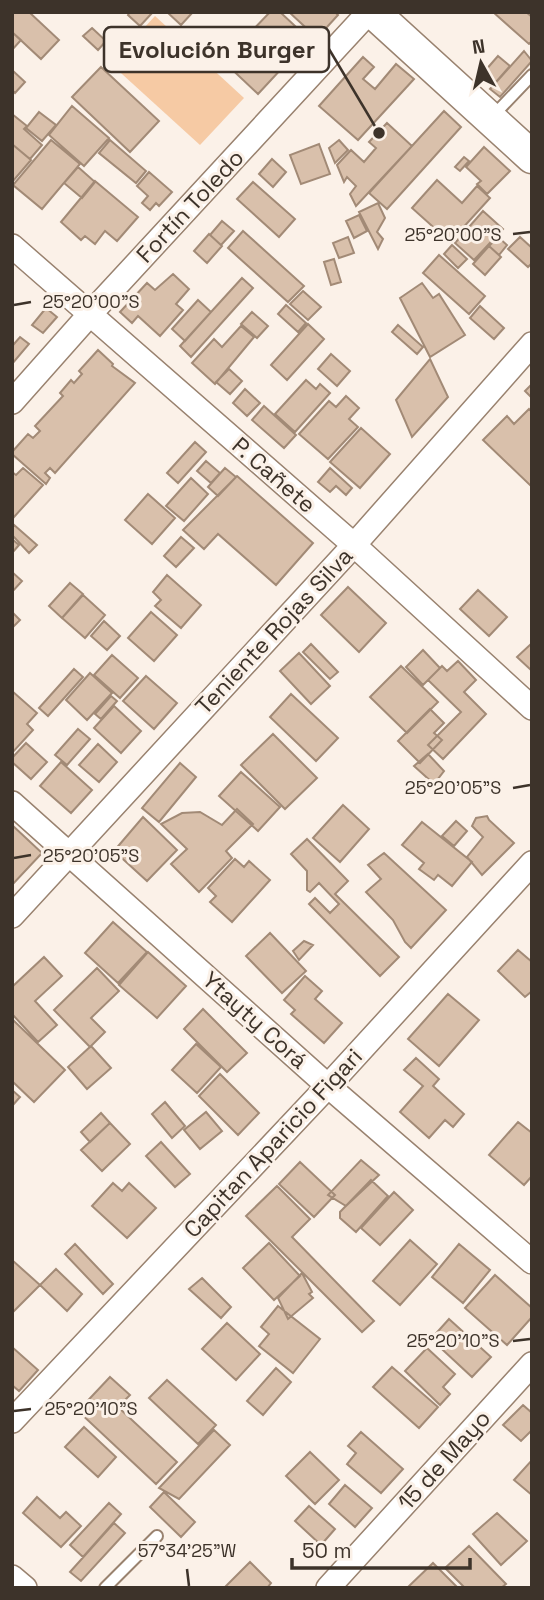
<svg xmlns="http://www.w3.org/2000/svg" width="544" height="1600" font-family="'Space Grotesk',sans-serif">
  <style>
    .green { fill: #f6caa4 }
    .building { fill: #d9c0ab; stroke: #a28a76; stroke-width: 2 }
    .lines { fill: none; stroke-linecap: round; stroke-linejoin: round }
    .service-casing { stroke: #99826f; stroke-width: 14 }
    .minor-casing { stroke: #99826f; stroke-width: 26 }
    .secondary-casing { stroke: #99826f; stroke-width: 35 }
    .service { stroke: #fff; stroke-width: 10 }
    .minor { stroke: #fff; stroke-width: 23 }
    .secondary { stroke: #fff; stroke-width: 32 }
    .ticks { fill: none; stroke: #3d332a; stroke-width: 2.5 }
    .labels { text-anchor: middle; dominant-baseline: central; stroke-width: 6; stroke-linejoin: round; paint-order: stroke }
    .street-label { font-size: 23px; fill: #3d332a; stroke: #fbf1e8 }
    .ticks-label { font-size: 18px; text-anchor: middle; fill: #3d332a; stroke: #fbf1e8; stroke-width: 6; stroke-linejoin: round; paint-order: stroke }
    .leader { fill: none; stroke: #3d332a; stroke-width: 2.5 }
    .callout-dot { fill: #3d332a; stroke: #fbf1e8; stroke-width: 2.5 }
    .callout { fill: #fbf1e8; stroke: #3d332a; stroke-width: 2.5 }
    .callout-label { font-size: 24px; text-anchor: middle; font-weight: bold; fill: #3d332a }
  </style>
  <rect width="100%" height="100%" fill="#fbf1e8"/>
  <!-- green -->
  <path class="green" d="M155,16L244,98L200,145L111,64Z"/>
  <!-- building -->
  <path class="building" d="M12,12H29L59,40L41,59L12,32Z
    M130,12H153L140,26L128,15Z
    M167,12H193L181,25Z
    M270,12H280L309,39L258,94L223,61Z
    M289,12H335L338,15L317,38Z
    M493,12H526L532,17V41L529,44Z
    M92,28L106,41L98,50L83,36Z
    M12,32L21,40L12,50Z
    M524,51L532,61L500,97L490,89Z
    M498,56L510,66L496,82L484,72Z
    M363,57L374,67L363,79L375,89L396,64L414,79L358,140L319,106Z
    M101,67L159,121L130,152L72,97Z
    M12,70L25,82L15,93L12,90Z
    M72,106L109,138L84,166L49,135Z
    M444,111L461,127L387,209L369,193Z
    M39,112L56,125L42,141L26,128Z
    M12,114L27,126L24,129L42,145L30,159L12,144Z
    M387,123L412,146L356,206L350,194L356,186L347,177L344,182L337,165L351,150L364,162L376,148L369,142Z
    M51,140L80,164L42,209L13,185Z
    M110,140L146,171L136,183L99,153Z
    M339,140L348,150L335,163L329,148Z
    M12,144L31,160L13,181L12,180Z
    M319,144L330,174L301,184L290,155Z
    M484,147L510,171L487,194L477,184L481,181L466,167Z
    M464,157L469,161L460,171L455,167Z
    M272,159L286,172L273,187L259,174Z
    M78,167L95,182L82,198L64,183Z
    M149,172L172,192L159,206L156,203L150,210L142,203L148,196L137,186Z
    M437,180L462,203L477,186L490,198L450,242L412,208Z
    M95,181L138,217L117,241L105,231L95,244L85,236L81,240L61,222Z
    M253,182L295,219L279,237L237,199Z
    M378,203L385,218L377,232L383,239L378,249L359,212Z
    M483,211L503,229L474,260L455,243Z
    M359,215L367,231L354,238L346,221Z
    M222,221L234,231L221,245L210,235Z
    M243,231L304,286L288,302L228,248Z
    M209,234L222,246L207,263L194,251Z
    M348,237L354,253L339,258L333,243Z
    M498,237L507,245L499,255L489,246Z
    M520,237L532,248V263L528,267L508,249Z
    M452,245L467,259L458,268L444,254Z
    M489,246L501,257L485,275L473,264Z
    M439,255L485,296L469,314L423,273Z
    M334,259L341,282L331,285L324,262Z
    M173,274L189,289L176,304L183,310L160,336L138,316L132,323L120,312L147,283L155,290Z
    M242,278L253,288L191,357L180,346Z
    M422,283L433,298L439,294L465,335L430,357L400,298Z
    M303,291L321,307L308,320L290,304Z
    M198,300L211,312L185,341L172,329Z
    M286,305L306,323L298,332L278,314Z
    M480,306L504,328L494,339L470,318Z
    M46,308L57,317L43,333L32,325Z
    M252,312L268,326L257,338L241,324Z
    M308,324L324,339L287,380L271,365Z
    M398,325L423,347L417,354L392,332Z
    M241,326L254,337L215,384L192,363L214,339L222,347Z
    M20,337L29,344L12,364V342L14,344Z
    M98,350L113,364L112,366L135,383L55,473L50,468L45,473L50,478L46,484L12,454V452L28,434L33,438L40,431L35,426L63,396L60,393L71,380L74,383L82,374L79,371Z
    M331,354L350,371L337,386L318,369Z
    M430,359L448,397L412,437L396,400Z
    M229,369L242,381L230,394L216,382Z
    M306,380L316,389L320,384L330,393L295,432L275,414Z
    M532,384V398L525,391Z
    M245,389L260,403L247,416L233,403Z
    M346,396L359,408L349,419L358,427L328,459L299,434L329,401L336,407Z
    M264,406L296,435L284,448L252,420Z
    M529,409L532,412V487L483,440L507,416L514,424Z
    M361,428L390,454L360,488L330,462Z
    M195,442L206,452L178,483L167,473Z
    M206,461L220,473L211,483L197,471Z
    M23,468L43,485L14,517L12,515V472L16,475Z
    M225,468L236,477L218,496L208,487Z
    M330,468L352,488L346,495L336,486L330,492L318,482Z
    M237,476L313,543L276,585L218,534L204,549L183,530Z
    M191,478L208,494L184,521L166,506Z
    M148,494L175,518L152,544L125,520Z
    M13,524L37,545L29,553L12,535Z
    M181,537L194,548L176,567L164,556Z
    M12,539L19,545L12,553Z
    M12,572L22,581L12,592Z
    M167,575L201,605L181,628L155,606L161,600L153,592Z
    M70,583L83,594L62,618L49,606Z
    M348,587L386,623L359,652L321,615Z
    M478,590L507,617L489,636L460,609Z
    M83,595L105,615L85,638L62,618Z
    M151,612L177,635L154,661L128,638Z
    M14,614L20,620L12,628V616Z
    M104,621L120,636L107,650L91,636Z
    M532,643V671L517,657Z
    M311,644L338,672L330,679L303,652Z
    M423,650L440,668L423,685L406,667Z
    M299,653L330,686L311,704L280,671Z
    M112,655L138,678L120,698L94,675Z
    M458,661L476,680L464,692L486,714L443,759L428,745L461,712L428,680L442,666L447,671Z
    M401,666L438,702L407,733L370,697Z
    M74,669L83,677L48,716L39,708Z
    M90,673L112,693L87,720L66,700Z
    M146,676L177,703L154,729L123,701Z
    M12,691L37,713L27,724L33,730L12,753Z
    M291,694L338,738L316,761L270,717Z
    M111,696L117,701L101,719L95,714Z
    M114,706L141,731L121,753L94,728Z
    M430,709L444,723L434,733L442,740L420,763L398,741Z
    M78,729L90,739L67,765L55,755Z
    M273,734L317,778L285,809L241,765Z
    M26,743L47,762L31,779L12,762V758Z
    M98,744L117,762L99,782L79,765Z
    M428,754L444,771L434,784L414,766Z
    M61,762L92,790L71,813L40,786Z
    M180,763L196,777L159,822L142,808Z
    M241,772L280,807L258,831L219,796Z
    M343,805L369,829L340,862L313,838Z
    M237,809L253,824L226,851L232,858L199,892L171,864L187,849L161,824L182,813L200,812L222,825Z
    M487,816L489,820L514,843L482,875L467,857L483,837L472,826L476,818Z
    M143,817L177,850L147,881L114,851Z
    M456,821L467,831L454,846L442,836Z
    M422,822L472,862L452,886L438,875L434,880L419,869L424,863L402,845Z
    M12,825L42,853L12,885Z
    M307,839L348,881L335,894L399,957L380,976L309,904L315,898L330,913L339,904L319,883L310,892L307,890V871L291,854Z
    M384,853L446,910L411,948L405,942L393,920L366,892L381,879L368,865Z
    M235,859L244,867L249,861L270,880L232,922L210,902L216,896L208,888Z
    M113,922L147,952L118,983L85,953Z
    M270,933L306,971L282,993L246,956Z
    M304,941L313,945L299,960L293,951Z
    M518,950L532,962V991L525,997L498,971Z
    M148,952L186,986L157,1018L119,985Z
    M44,957L62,976L35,1001L57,1025L38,1042L12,1014V987Z
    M97,968L119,991L91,1018L105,1032L90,1047L54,1010Z
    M305,976L322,991L315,999L342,1023L324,1043L291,1014L295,1010L284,1000Z
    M448,994L479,1020L439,1066L408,1039Z
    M203,1009L247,1053L227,1072L184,1029Z
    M12,1019L65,1070L34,1102L12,1081Z
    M196,1044L221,1067L197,1093L172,1070Z
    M91,1046L111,1068L87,1089L68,1067Z
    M416,1058L439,1079L433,1086L464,1114L453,1127L445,1120L429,1138L400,1112L423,1086L404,1070Z
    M220,1074L259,1113L238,1135L199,1096Z
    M12,1090L20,1097L12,1106Z
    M165,1102L185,1126L172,1138L152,1114Z
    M206,1112L222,1131L200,1149L184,1130Z
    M101,1113L110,1123L90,1142L81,1132Z
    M518,1122L532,1133V1176L524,1185L489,1155Z
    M110,1123L130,1144L102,1171L81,1150Z
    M161,1142L190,1174L175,1187L146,1156Z
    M361,1160L379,1175L346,1206L328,1195Z
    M300,1162L335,1195L314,1217L279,1184Z
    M371,1180L388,1196L356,1232L340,1218V1212Z
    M113,1183L122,1191L129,1183L156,1208L127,1238L92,1206Z
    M277,1186L310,1219L292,1237L374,1321L362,1332L246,1216Z
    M394,1192L413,1210L380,1245L361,1228Z
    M410,1240L437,1264L400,1305L373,1281Z
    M269,1243L300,1276L274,1300L243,1268Z
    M75,1244L113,1284L103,1294L65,1254Z
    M459,1244L490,1270L463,1303L432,1277Z
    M12,1260L40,1285L12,1313Z
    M56,1269L82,1294L67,1311L40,1285Z
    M302,1273L312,1292L309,1294L313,1298L288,1319L278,1298Z
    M495,1275L532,1308V1317L507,1345L465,1308Z
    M202,1278L231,1307L221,1318L189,1289Z
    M278,1306L320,1339L293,1373L259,1346L269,1334L261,1327Z
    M449,1319L491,1357L472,1377L431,1339Z
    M227,1323L260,1354L236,1380L202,1349Z
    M12,1347L38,1370L19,1391L12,1385Z
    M427,1348L455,1374L443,1387L450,1394L440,1405L405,1371Z
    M392,1367L438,1407L419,1428L373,1387Z
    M276,1368L291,1382L263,1415L247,1401Z
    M110,1377L130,1395L118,1407L177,1462L156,1484L78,1411Z
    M167,1380L216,1425L198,1444L149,1398Z
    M523,1405L532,1413V1430L521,1441L503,1425Z
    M84,1427L116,1457L98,1477L65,1447Z
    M214,1430L230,1445L179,1499L159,1488Z
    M361,1432L403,1469L381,1493L347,1464L356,1453L348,1446Z
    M310,1452L339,1480L315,1504L286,1476Z
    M532,1460V1495L514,1480Z
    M345,1485L372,1508L355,1527L329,1504Z
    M164,1492L195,1522L181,1537L150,1507Z
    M37,1497L60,1518L66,1512L81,1526L61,1547L23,1513Z
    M109,1503L121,1514L83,1557L70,1545Z
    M309,1506L335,1529L321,1545L295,1521Z
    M497,1513L527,1541L501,1565L473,1534Z
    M114,1523L125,1533L81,1581L70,1572Z
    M469,1546L506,1584L501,1588H465L445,1568Z
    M250,1562L271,1583L267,1588H224Z
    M433,1563L458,1588H407Z"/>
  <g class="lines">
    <defs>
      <path id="service" d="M492,117L532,75
        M105,1588L157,1536"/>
      <path id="minor" d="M12,246L354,545L532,708
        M12,402L91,313L369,12
        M12,803L328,1086L532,1262
        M12,916L354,545L532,344
        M12,1421L328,1086L532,863
        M12,1577L25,1588
        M328,1588L532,1364"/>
      <path id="secondary" d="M373,12L532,157"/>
    </defs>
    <!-- service casing -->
    <use href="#service" class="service-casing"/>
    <!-- minor casing -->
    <use href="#minor" class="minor-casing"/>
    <!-- secondary casing -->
    <use href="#secondary" class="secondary-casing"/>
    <!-- service -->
    <use href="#service" class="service"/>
    <!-- minor -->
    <use href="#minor" class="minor"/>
    <!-- secondary -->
    <use href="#secondary" class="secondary"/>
  </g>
  <!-- ticks -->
  <path class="ticks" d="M513,234L530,232M14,305L31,302M513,788L530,785M14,858L31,855M513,1341L530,1339M14,1411L31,1409M187,1569L189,1586"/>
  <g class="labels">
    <!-- street labels -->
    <g class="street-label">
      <text transform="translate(190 206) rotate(-47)">Fortín Toledo</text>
      <text transform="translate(274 475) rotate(41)">P. Cañete</text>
      <text transform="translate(274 631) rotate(-47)">Teniente Rojas Silva</text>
      <text transform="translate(255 1020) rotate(42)">Ytayty Corá</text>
      <text transform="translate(273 1143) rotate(-47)">Capitan Aparicio Figari</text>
      <text transform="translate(444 1460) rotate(-48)">15 de Mayo</text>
    </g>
  </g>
  <g class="ticks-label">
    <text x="453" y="241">25°20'00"S</text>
    <text x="91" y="308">25°20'00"S</text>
    <text x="453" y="794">25°20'05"S</text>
    <text x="91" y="862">25°20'05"S</text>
    <text x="453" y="1347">25°20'10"S</text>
    <text x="91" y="1415">25°20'10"S</text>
    <text x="187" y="1557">57°34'25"W</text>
  </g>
  <!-- callouts -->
  <path class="leader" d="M379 133L329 49"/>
  <circle class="callout-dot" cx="379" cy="133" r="7"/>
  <rect class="callout" x="104" y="27" width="225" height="45" rx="7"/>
  <g class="callout-label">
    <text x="217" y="58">Evolución Burger</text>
  </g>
  <!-- border -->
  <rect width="544" height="1600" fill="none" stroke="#3d332a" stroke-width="28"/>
  <!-- north arrow -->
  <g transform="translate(481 63) rotate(352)" stroke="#fbf1e8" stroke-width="5" paint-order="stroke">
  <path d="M0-5L12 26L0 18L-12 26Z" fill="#3d332a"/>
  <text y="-10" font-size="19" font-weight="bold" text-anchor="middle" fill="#3d332a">N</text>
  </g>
  <!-- scale -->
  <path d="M292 1558v10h178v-10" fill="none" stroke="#3d332a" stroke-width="3.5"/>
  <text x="302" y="1558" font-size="21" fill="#3d332a" stroke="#fbf1e8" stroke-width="5" paint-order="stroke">50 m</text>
</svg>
